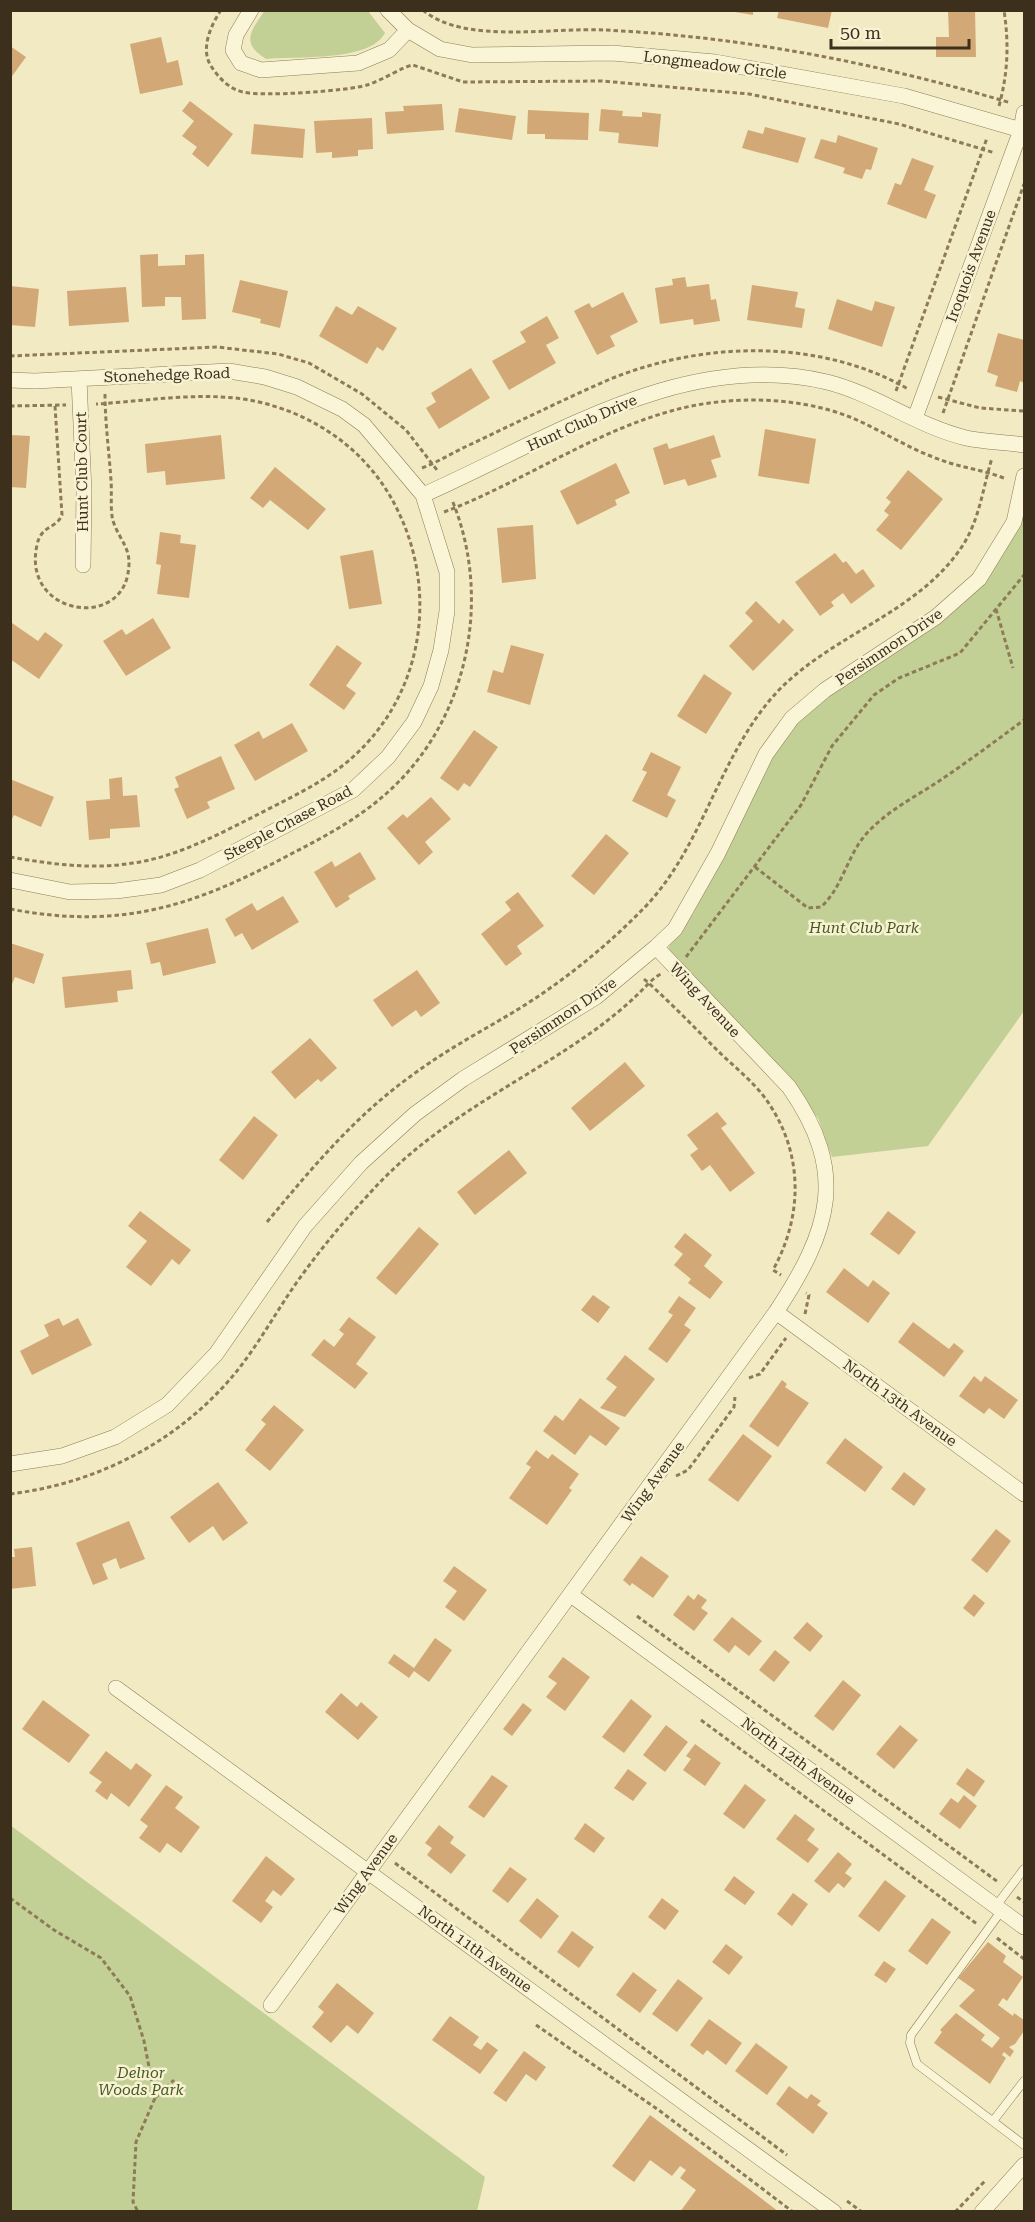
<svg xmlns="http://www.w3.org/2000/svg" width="1035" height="2222" font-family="'Roboto Serif',serif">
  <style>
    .green { fill: #c2d096 }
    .building { fill: #d2a976 }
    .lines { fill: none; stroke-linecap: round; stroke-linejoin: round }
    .service-casing { stroke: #8d7b58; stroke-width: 9 }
    .minor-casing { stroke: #8d7b58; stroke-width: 16 }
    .path { stroke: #8d7b58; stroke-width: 3; stroke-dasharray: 4.5 3; stroke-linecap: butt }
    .service { stroke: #fbf5d7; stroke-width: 8 }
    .minor { stroke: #fbf5d7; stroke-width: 15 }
    .labels { text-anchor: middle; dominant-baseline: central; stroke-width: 5; stroke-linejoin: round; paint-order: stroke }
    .street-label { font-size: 15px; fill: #3c301d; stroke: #f8f2d3 }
    .park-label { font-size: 15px; font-style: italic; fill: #445a23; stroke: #f8f2d3 }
  </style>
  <rect width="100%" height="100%" fill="#f1eac3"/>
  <!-- green -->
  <path class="green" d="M265,10L368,11L385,33C370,62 296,56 266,59C240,43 251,31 265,10Z
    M1024,484V1011L928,1146L832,1157L818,1118L668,950L675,929L693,914L768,764L798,720L835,691L957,609L979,579Z
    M10,1825L485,2177L477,2211H11Z"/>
  <!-- building -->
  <path class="building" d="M723,10H753V15Z
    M779,10H832L828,28L777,18Z
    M948,10H975L976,57H936V37H949Z
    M161,37L167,63L178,60L183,85L140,94L130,44Z
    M10,46L26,57L10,79Z
    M190,101L233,134L208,167L192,154L197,147L182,136L194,121L182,111Z
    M442,104L444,130L387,134L385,112L404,111L403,106Z
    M459,108L516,116L512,140L455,132Z
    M601,109L623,111L622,116L642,117V112L661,114L658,147L618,143L619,133L599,131Z
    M528,110L589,113L588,140L545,139V134H527Z
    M372,118L373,149L358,150V156L332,158V152L316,153L314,121Z
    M254,124L305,129L303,158L251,154Z
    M765,127L806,138L798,163L742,148L748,130L763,134Z
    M838,135L878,148L871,170L866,169L862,179L843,173L845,168L814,158L821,139L836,143Z
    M912,158L934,166L924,190L936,195L926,219L887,204L895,183L901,185Z
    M158,254V266L185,265V255L204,254L206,319L182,320L181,297H165V306L142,307L140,255Z
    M685,277L687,287L709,284L711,300L716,299L720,321L694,325L693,319L660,324L655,288L673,285L672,279Z
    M240,280L288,291L280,328L260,323L261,319L232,312Z
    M752,285L798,292L795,307L805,309L802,328L747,320Z
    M10,286L39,289L35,327L10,325Z
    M126,287L129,322L69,326L67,291Z
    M623,292L638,322L610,336L615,346L597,355L574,311L589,303L592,308Z
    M837,299L872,311L875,301L895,307L882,347L828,329Z
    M336,306L352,315L358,306L397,328L383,351L377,347L367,364L319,336Z
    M547,316L559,338L546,345L556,363L509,390L492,361L526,342L520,332Z
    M998,333L1024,340V383L1020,381L1017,392L995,386L998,376L987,372Z
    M471,368L490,398L439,429L426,408L436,402L431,393Z
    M765,429L816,439L809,484L758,476Z
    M10,435L30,436L26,488L10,487Z
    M221,435L225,479L166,485L165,471L147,473L145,444Z
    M714,435L721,457L711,460L717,477L688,486L685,479L664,485L653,448L667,443L669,449Z
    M616,463L630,493L615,500L617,505L577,525L560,491Z
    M275,467L326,509L308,530L270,500L263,508L250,498Z
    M908,470L943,499L901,550L876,530L889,515L884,511L891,502L886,498Z
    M533,525L536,579L502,583L497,528Z
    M160,532L181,535L180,543L196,545L189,598L157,594L161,565L156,564Z
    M373,550L382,604L349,609L340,556Z
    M835,553L843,563L846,561L856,574L863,569L875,586L851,604L843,593L831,602L834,606L820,616L795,582Z
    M756,601L779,624L783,619L794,630L753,671L729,646L753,621L745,613Z
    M153,618L171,648L126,676L103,641L122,629L126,635Z
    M12,623L38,641L45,632L63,645L39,679L10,659Z
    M337,645L362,663L346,686L356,693L344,710L309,685Z
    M511,645L544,654L530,705L487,692L493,670L503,673Z
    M704,674L732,693L706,734L677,716Z
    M292,723L308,751L255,781L234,745L259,731L263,739Z
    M474,730L498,747L470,787L464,783L458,791L440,778Z
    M651,752L681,767L667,795L676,800L667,818L632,801L647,772L642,770Z
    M221,756L235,789L207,802L210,808L187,819L174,789L179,787L175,777Z
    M122,777L123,796L137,795L140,827L110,829V838L89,840L86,801L110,799L109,779Z
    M10,779L54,797L41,827L14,815L10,823Z
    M431,797L451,819L425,842L433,852L419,865L387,828L403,814L407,818Z
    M606,834L629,853L594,895L571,876Z
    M360,852L376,879L348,896L350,899L336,908L314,872L332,861L335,867Z
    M518,892L544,926L517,946L522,954L506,966L481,934L511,910L505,902Z
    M283,896L299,922L252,950L242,933L235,937L225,919L252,903L257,911Z
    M208,928L216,963L163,976L160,962L151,964L146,943Z
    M10,943L44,954L34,984L15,977L10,989Z
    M131,970L133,989L117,991L118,1002L65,1008L62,977Z
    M417,970L440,1003L421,1017L416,1010L392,1027L373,1000Z
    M310,1038L337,1068L321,1082L318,1079L295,1099L271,1072Z
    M625,1062L645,1086L590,1131L571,1108Z
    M717,1112L727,1124L721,1128L755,1173L730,1192L710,1165L702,1171L690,1155L698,1149L687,1135Z
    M254,1116L278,1135L243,1180L219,1160Z
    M509,1150L527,1173L475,1215L457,1192Z
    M140,1211L191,1250L179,1265L172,1259L151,1286L126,1267L147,1241L128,1226Z
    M888,1211L916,1232L899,1255L870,1234Z
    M419,1227L439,1244L396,1295L376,1278Z
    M685,1233L712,1255L704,1266L723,1282L710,1299L688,1283L691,1279L674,1265L683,1254L674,1247Z
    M844,1268L868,1287L873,1280L890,1293L868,1323L826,1292Z
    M593,1295L610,1307L598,1323L581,1310Z
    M679,1296L696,1308L684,1325L691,1330L667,1363L648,1349L673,1315L668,1312Z
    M349,1317L376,1337L356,1364L368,1373L355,1389L311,1355L324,1339L334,1347L344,1334L339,1330Z
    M59,1318L63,1326L78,1318L92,1345L32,1375L20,1351L49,1336L44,1325Z
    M913,1322L949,1349L954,1343L964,1351L944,1377L898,1342Z
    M625,1355L655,1379L625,1417L600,1408L617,1387L606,1379Z
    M974,1376L981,1382L985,1376L1018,1400L1004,1419L989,1408L984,1414L959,1396Z
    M782,1380L787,1384L785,1387L809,1403L778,1447L749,1426Z
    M580,1398L620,1428L606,1446L590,1435L575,1455L543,1431L555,1415L563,1421Z
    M274,1405L304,1430L270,1471L245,1450L266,1424L261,1420Z
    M743,1434L772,1456L738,1502L708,1480Z
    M845,1438L883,1467L865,1492L826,1463Z
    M536,1450L548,1459L552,1454L579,1474L569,1488L572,1490L547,1525L509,1498L531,1467L526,1464Z
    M904,1472L926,1489L914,1506L891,1489Z
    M218,1482L248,1523L223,1541L213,1526L189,1543L170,1517Z
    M129,1521L145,1559L120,1569L116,1558L102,1564L108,1579L93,1585L76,1543Z
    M996,1529L1011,1541L987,1573L971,1560Z
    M32,1547L36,1586L10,1589V1557H15L14,1549Z
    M641,1556L669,1576L653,1598L632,1583L630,1586L623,1580Z
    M454,1566L487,1590L464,1621L445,1607L457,1591L443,1581Z
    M698,1594L707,1600L701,1608L708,1613L694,1631L673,1615L688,1595L694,1600Z
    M974,1594L985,1603L974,1617L963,1608Z
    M732,1617L762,1641L749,1656L735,1645L729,1653L713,1640Z
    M807,1622L823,1636L810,1652L793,1638Z
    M435,1638L452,1650L429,1682L414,1671L409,1678L388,1663L394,1654L414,1668Z
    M775,1650L790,1662L774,1682L759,1670Z
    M563,1657L590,1677L565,1711L546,1697L557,1683L548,1677Z
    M843,1680L861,1695L833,1731L814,1716Z
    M341,1693L357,1707L361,1702L378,1717L358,1740L325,1712Z
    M631,1699L652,1716L624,1753L602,1737Z
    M43,1700L90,1735L69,1763L22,1729Z
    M523,1703L532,1710L512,1736L503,1729Z
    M666,1725L688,1742L665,1772L643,1755Z
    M900,1725L918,1740L894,1769L876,1754Z
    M695,1744L721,1763L705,1786L683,1770L691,1759L686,1756Z
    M106,1751L131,1770L136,1763L152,1775L129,1807L111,1793L107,1800L95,1791L102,1782L89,1773Z
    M967,1768L985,1781L974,1797L956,1784Z
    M628,1769L647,1783L633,1801L614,1788Z
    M492,1775L508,1786L484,1818L468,1807Z
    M745,1784L766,1800L744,1829L723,1814Z
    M166,1785L183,1797L175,1808L200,1827L181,1853L167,1843L160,1853L139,1838L148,1826L140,1820Z
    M964,1795L977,1806L960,1829L939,1814L951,1798L958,1803Z
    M795,1814L815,1829L807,1840L819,1849L808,1863L776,1839Z
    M585,1823L605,1838L594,1853L574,1839Z
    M439,1825L454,1837L450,1843L466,1855L451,1874L427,1855L432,1848L425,1843Z
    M838,1852L852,1864L845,1873L852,1878L844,1888L838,1883L829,1893L814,1881Z
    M266,1856L295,1879L281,1896L273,1890L265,1901L273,1907L261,1923L232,1901Z
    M510,1867L527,1879L508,1903L492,1891Z
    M734,1876L755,1892L745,1905L724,1890Z
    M885,1880L906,1896L879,1932L858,1916Z
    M793,1893L808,1904L792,1926L777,1914Z
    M537,1898L559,1916L541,1939L519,1921Z
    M662,1898L679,1911L665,1930L648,1917Z
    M932,1918L951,1932L927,1965L908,1951Z
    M572,1931L594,1947L579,1968L557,1952Z
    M988,1942L1006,1956L1003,1962L1023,1977L1007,2001L1003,1998L998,2005L1013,2016L1014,2013L1024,2020V2031L1015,2044L1009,2047L1014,2051L1010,2057L1004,2052L1002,2055L1006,2058L990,2084L934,2043L942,2032L940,2030L956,2013L985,2035L981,2040L992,2048L1000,2038L959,2006L975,1990L958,1978Z
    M726,1944L743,1957L729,1975L712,1962Z
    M884,1961L896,1969L886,1983L874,1975Z
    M633,1972L657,1990L640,2013L616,1995Z
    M678,1979L703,1998L677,2032L652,2014Z
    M337,1983L374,2013L358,2034L347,2025L331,2043L312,2027L324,2012L318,2007Z
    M450,2016L479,2037L473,2045L481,2050L487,2042L498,2050L480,2074L432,2040Z
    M709,2019L742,2043L726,2065L707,2050L703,2055L690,2045Z
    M756,2043L788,2067L767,2095L735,2071Z
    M524,2051L546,2067L536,2081L526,2074L506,2102L493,2093Z
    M789,2086L807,2099L811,2094L821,2101L817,2105L828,2113L813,2134L776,2104Z
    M650,2115L753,2192L779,2212H680L696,2190L680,2178L686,2170L680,2166L672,2176L650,2160L634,2182L612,2166Z"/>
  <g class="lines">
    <defs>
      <path id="service" d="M996,1906L1024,1869
        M1002,1910L911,2035L910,2043L917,2064L1024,2145
        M993,2121L1024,2081"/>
      <path id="minor" d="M251,10L236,35L233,50L241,63L261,70L358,63L389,50L408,30
        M388,10L408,30L440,49L472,55L612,53L715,62L904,96L1021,130
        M79,379L84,492L83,565
        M10,380L35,381L229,371L265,377L297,387L342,409L364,425L423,495L447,572V611L441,650L431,686L414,722L388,757L353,790L200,870L161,885L116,891L70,892L10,880
        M915,418L1021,130L1024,113
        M423,495C548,440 684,348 827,382C875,394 917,426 966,438C984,442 1005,442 1024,445
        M776,1312L1024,1494
        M10,1464L62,1456L115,1437L167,1405L216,1354L305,1226L361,1163L415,1114L463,1079L596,997L656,947L675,929L718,853L766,754L792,718L825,690L936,617L979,579L1014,522L1024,476
        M571,1595L1024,1927
        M116,1688L834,2212
        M271,2005L776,1312C830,1230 849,1173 789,1087L656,947
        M982,2212L1024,2165"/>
    </defs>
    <!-- service casing -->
    <use href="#service" class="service-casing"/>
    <!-- minor casing -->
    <use href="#minor" class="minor-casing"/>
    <!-- path -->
    <path class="path" d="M221,10C211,25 200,49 211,66C218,77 229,89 243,92C261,97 348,91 367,85C381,81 404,66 413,65L463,82L602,81L749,94L899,124L995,153
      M423,10C464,45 552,27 605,30C745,37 877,63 1011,103
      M999,106C1008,73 1009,44 1004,10
      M10,356L217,347L278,354L309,363L362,394L406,430L437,470
      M896,391L987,138
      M938,397L980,408L1024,411
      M10,406L66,405
      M55,406L62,515C56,529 41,525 37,545C22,612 113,629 127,578C134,549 121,544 113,521C110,510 112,493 111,480C109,451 105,422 105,393
      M943,413L1024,184
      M422,468C438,462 452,453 467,446C514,424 560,401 608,380C702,341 819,338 908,389
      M444,512C521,483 591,433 671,411C727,395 797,396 850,417C881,430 909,449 941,460C962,468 985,470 1006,479
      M996,609L1013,668
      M10,857C51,864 92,870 133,863C176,857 215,836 253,817C287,799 326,782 354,756C423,693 438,593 398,511C371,454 319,416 259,402C207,390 149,401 96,404
      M755,867L808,908L821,907C843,887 847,855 867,833C888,810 917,796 942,779C970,760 997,740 1024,720
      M10,909C119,930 193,907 289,855C324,837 358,819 388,792C468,720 493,599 452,500
      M686,957L801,805L832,746L874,695L899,678L960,653L1024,575
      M644,979C669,1001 693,1026 716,1049C731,1064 749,1078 762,1094C803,1147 805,1212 773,1270L781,1275
      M267,1222C311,1169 354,1117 411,1076C443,1052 478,1033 512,1013C560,984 605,948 644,908C704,846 718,756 777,692C832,634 919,613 963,545C980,518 983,487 992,458
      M805,1314L809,1295L806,1293
      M749,1378L760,1374L786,1338
      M676,1476L688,1470L734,1407L735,1397
      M10,1494C92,1484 168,1447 224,1386C253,1355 273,1316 297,1282C319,1251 343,1222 369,1194C437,1118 519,1085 599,1027C612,1017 626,1006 637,995C645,988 652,978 661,974
      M637,1616L998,1882
      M701,1720L977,1924
      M395,1863L787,2155
      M1017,1897L1024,1902
      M10,1898L54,1930L101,1958L130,1996L144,2041L155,2098L136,2142L133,2202L138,2212
      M997,1938L1024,1959
      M536,2025L660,2111L793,2212
      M155,2098L174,2080
      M847,2201L862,2212
      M955,2212L985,2181"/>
    <!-- service -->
    <use href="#service" class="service"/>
    <!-- minor -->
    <use href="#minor" class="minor"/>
  </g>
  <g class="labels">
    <!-- street labels -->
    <g class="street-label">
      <text transform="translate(715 65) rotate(7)">Longmeadow Circle</text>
      <text transform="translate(971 266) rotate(-70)">Iroquois Avenue</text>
      <text transform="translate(167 375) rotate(-2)">Stonehedge Road</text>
      <text transform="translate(582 423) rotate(-24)">Hunt Club Drive</text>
      <text transform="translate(82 472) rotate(-91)">Hunt Club Court</text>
      <text transform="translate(889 647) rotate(-34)">Persimmon Drive</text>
      <text transform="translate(288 823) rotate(-28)">Steeple Chase Road</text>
      <text transform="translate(705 1000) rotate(47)">Wing Avenue</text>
      <text transform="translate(563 1016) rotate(-34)">Persimmon Drive</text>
      <text transform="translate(900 1403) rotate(36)">North 13th Avenue</text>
      <text transform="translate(653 1482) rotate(-54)">Wing Avenue</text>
      <text transform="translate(798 1761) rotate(36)">North 12th Avenue</text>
      <text transform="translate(366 1874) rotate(-54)">Wing Avenue</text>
      <text transform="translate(475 1949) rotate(36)">North 11th Avenue</text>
    </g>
    <!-- park labels -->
    <g class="park-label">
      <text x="864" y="928">Hunt Club Park</text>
      <text x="141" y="2073">Delnor<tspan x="141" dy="17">Woods Park</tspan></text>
    </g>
  </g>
  <!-- border -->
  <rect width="1035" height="2222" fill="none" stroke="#3c301d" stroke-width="24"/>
  <!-- scale -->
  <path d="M831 39v9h138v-9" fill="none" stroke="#3c301d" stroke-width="3"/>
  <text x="840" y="39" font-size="18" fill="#3c301d" stroke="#f8f2d3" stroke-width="4.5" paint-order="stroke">50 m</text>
</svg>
